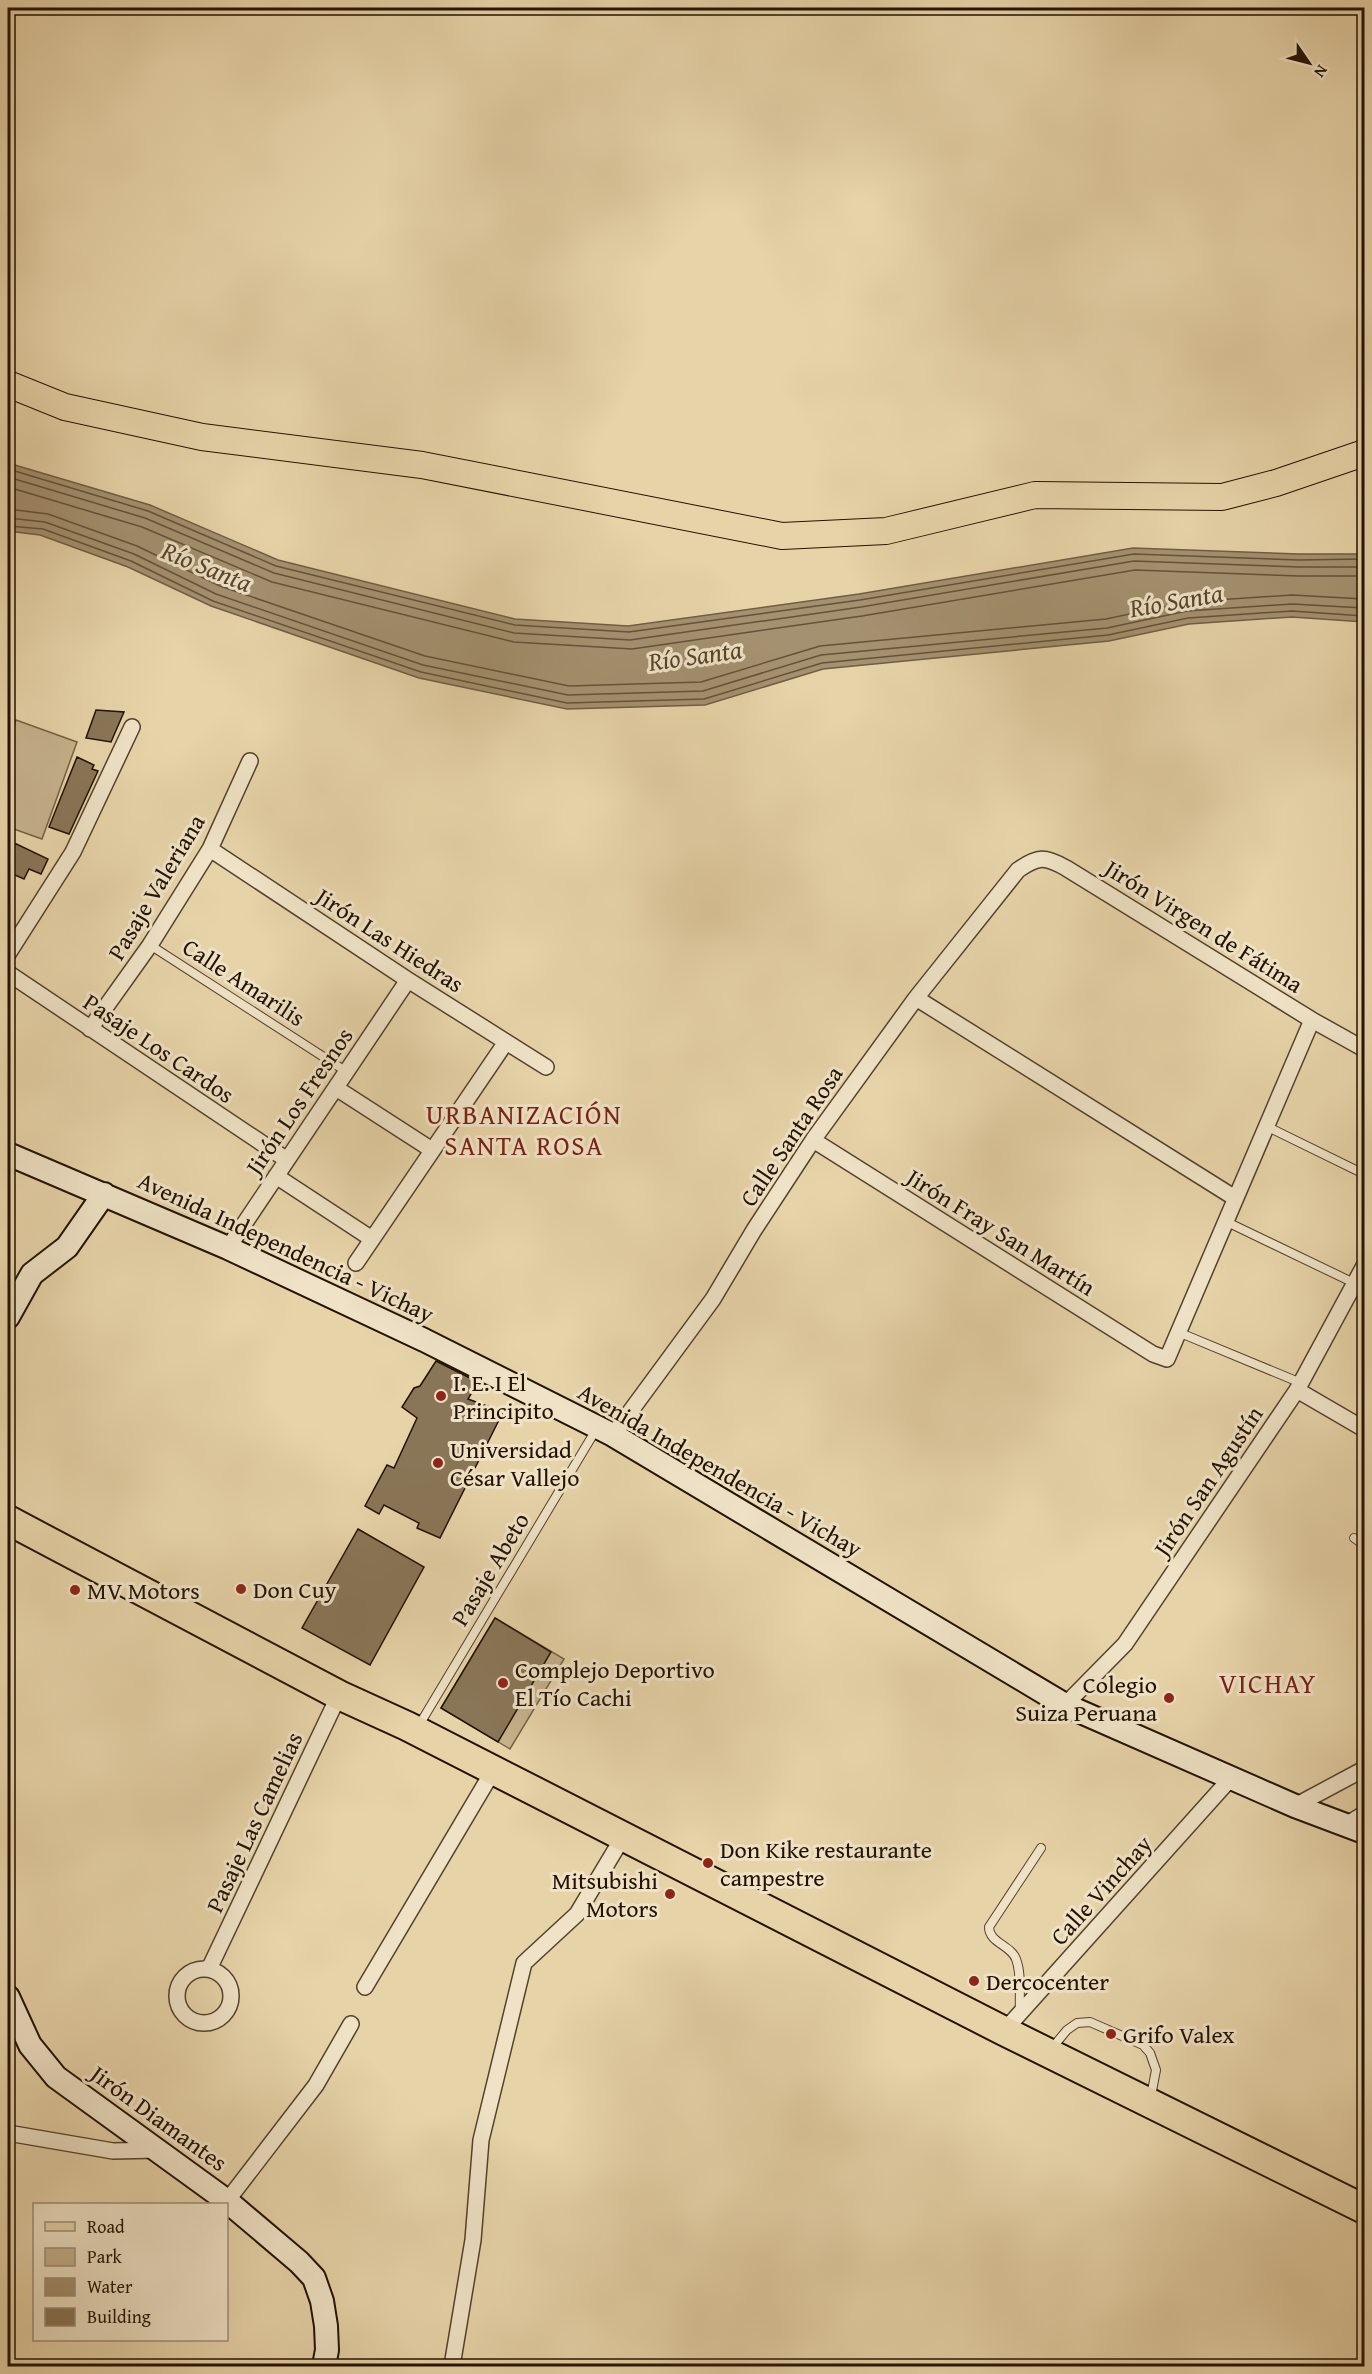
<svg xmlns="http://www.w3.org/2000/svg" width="1372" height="2374" font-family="'Gentium Book Plus',serif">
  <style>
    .green { fill: #c6b28c; stroke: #746247; stroke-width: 1.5 }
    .water { fill: #a49170; stroke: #705e44; stroke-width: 1.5 }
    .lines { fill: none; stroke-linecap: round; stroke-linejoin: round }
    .shore { stroke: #645239; stroke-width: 1.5 }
    .building { fill: #897658; stroke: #231202; stroke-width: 1.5 }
    .lane-casing { stroke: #54422c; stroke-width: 10 }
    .street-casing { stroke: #54422c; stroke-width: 18 }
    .secondary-casing { stroke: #231202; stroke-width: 26 }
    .primary-casing { stroke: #231202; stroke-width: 28 }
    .highway-casing { stroke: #231202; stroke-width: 32 }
    .lane { stroke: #efe2c6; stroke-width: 8 }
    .street { stroke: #efe2c6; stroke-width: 15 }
    .secondary { stroke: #efe2c6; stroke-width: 22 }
    .primary { stroke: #e7d3a8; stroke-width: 26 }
    .highway { stroke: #e7d3a8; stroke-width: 28 }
    .poi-dot { fill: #8f2418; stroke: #efe2c6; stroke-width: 2 }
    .labels { text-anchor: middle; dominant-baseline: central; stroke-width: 6; stroke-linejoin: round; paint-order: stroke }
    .street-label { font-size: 24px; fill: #231202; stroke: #efe2c6 }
    .poi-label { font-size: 24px; fill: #231202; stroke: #efe2c6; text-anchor: start }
    .water-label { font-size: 26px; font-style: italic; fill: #57452e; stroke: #efe2c6 }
    .quarter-label { font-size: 27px; letter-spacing: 1.5px; fill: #7a1f14; stroke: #efe2c6 }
  </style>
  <rect width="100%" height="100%" fill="#e7d3a8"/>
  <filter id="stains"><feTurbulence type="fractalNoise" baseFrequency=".00333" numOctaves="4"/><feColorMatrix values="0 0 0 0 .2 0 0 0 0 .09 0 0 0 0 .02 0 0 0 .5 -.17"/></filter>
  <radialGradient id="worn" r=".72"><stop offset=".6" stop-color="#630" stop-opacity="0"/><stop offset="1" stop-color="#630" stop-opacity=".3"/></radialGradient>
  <!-- green -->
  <path class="green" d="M16,720L77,742L42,839L8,827V743Z
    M495,1618L564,1659L510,1749L441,1708Z"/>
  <!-- water -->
  <path class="water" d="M8,463L150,505L278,560L515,619L628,626L859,594L1133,548L1299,554H1364V622L1292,617L1189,624L1109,641L823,669L705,705L567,709L419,678L211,606L128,567L40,535L8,531Z"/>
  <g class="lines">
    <!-- shore -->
    <path class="shore" d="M8,469L148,511L276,566L515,625L629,632L860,600L1134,554L1299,560L1364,559
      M8,477L145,518L274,573L514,633L630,640L861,607L1134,561L1299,567H1364
      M8,487L142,527L272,582L514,642L632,649L862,616L1135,570L1299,576H1364
      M8,509L48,514L137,546L220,586L425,656L569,686L701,682L820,646L1106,619L1186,602L1292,595L1364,599
      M8,518L45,522L134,554L216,594L423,665L568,695L703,691L821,655L1107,628L1187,611L1292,604L1364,608
      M8,526L43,529L131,561L213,601L421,672L567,703L704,699L822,663L1108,635L1188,618L1292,611L1364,616"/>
  </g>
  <!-- building -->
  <path class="building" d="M96,710L124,712L111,742L86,738Z
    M77,757L94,765L92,769L98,771L69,834L49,827Z
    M8,840L48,859L41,874L29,869L24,879L8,872Z
    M436,1361L478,1382L468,1399L503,1412L440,1538L417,1528L419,1523L384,1505L379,1514L365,1506L387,1465L394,1468L417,1418L402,1407L414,1388L420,1386Z
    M358,1529L424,1567L370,1665L302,1628Z
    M495,1618L551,1652L498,1742L441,1708Z"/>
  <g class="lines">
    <defs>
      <path id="lane" d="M150,945L347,1072
        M1266,1126L1364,1174
        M1225,1221L1354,1283L1364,1290
        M1178,1332L1301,1383
        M1354,1538L1364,1545
        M418,1727L597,1428
        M1020,2012C1019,1996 1022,1974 1016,1959C1011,1945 989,1943 989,1927L1041,1848
        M1052,2048L1067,2030L1077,2023L1090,2022L1143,2045L1150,2053L1156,2070L1151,2096"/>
      <path id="street" d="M210,849L408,980L546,1067
        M8,954L73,852L132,727
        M8,973L287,1160
        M916,998L1235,1198
        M90,1029L150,945L210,849L250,761
        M336,1088L432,1150
        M813,1140L1153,1354L1167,1359L1312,1020
        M276,1176L372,1239
        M228,1248L408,980
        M356,1263L506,1042
        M1297,1390L1364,1429
        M613,1435L713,1299L754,1230L813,1140L916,998L1018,870C1038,856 1045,856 1066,868L1312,1020L1364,1049
        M1065,1705L1125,1644L1297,1390L1364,1266
        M1295,1806L1364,1769
        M1346,1825L1364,1814
        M177 1996a27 27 0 1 1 54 0a27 27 0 1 1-54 0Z
        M209,1969L339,1695
        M365,1987L493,1771
        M1004,2031L1231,1778
        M8,2133L113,2151L158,2150
        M227,2201L316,2085L351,2024
        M452,2366L473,2240L481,2140L524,1963L577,1914L623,1837"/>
      <path id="secondary" d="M8,1154L228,1248L424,1340L613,1435L1065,1705L1295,1806L1364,1832
        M8,1317L32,1274L67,1247L104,1194
        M8,1997L30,2045L56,2077L227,2201L299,2262L314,2278L322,2301L326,2326L327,2350L324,2366"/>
      <path id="primary" d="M8,384L65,407L202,437L422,465L782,536L886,531L1035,495L1222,497L1276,483L1364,453"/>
      <path id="highway" d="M8,1520L339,1695L407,1726L1004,2031L1364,2209"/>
    </defs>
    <!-- lane casing -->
    <use href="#lane" class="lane-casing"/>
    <!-- street casing -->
    <use href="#street" class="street-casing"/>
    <!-- secondary casing -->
    <use href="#secondary" class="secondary-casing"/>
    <!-- primary casing -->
    <use href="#primary" class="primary-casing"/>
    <!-- highway casing -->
    <use href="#highway" class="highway-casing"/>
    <!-- lane -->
    <use href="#lane" class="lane"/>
    <!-- street -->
    <use href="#street" class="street"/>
    <!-- secondary -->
    <use href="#secondary" class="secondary"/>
    <!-- primary -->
    <use href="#primary" class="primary"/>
    <!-- highway -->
    <use href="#highway" class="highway"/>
  </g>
  <!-- markers -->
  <g class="poi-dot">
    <circle cx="441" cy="1396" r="6"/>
    <circle cx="438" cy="1463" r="6"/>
    <circle cx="241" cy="1589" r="6"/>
    <circle cx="75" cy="1590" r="6"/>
    <circle cx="503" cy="1683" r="6"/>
    <circle cx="1169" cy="1698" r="6"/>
    <circle cx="708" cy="1863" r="6"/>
    <circle cx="670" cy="1894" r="6"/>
    <circle cx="974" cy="1981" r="6"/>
    <circle cx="1111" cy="2034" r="6"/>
  </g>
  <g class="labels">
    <!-- street labels -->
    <g class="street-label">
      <text transform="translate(156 887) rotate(-59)">Pasaje Valeriana</text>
      <text transform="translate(1204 926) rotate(32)">Jirón Virgen de Fátima</text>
      <text transform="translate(390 940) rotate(33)">Jirón Las Hiedras</text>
      <text transform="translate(244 982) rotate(33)">Calle Amarilis</text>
      <text transform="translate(159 1048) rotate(34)">Pasaje Los Cardos</text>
      <text transform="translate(299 1101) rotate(-56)">Jirón Los Fresnos</text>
      <text transform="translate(791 1136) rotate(-56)">Calle Santa Rosa</text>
      <text transform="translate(1001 1232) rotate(32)">Jirón Fray San Martín</text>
      <text transform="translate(286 1247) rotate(25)">Avenida Independencia - Vichay</text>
      <text transform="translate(720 1470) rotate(30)">Avenida Independencia - Vichay</text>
      <text transform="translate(1208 1481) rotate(-56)">Jirón San Agustín</text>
      <text transform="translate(490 1569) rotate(-59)">Pasaje Abeto</text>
      <text transform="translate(254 1822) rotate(-65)">Pasaje Las Camelias</text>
      <text transform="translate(1101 1890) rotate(-48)">Calle Vinchay</text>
      <text transform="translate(159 2118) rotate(36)">Jirón Diamantes</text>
    </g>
    <!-- poi labels -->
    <g class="poi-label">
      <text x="453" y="1382">I. E. I El<tspan x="453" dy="28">Principito</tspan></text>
      <text x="450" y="1449">Universidad<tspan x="450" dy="28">César Vallejo</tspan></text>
      <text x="253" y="1589">Don Cuy</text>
      <text x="87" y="1590">MV Motors</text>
      <text x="515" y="1669">Complejo Deportivo<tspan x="515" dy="28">El Tío Cachi</tspan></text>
      <text x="1157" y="1684" text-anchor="end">Colegio<tspan x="1157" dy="28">Suiza Peruana</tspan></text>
      <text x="720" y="1849">Don Kike restaurante<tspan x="720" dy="28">campestre</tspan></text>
      <text x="658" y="1880" text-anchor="end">Mitsubishi<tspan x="658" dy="28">Motors</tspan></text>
      <text x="986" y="1981">Dercocenter</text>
      <text x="1123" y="2034">Grifo Valex</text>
    </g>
    <!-- water labels -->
    <g class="water-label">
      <text transform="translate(207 566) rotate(22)">Río Santa</text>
      <text transform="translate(1176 600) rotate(-10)">Río Santa</text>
      <text transform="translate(695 655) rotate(-8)">Río Santa</text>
    </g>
    <!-- quarter labels -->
    <g class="quarter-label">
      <text x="524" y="1114">URBANIZACIÓN<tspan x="524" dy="31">SANTA ROSA</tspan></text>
      <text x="1268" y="1683">VICHAY</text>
    </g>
  </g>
  <!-- margin -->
  <rect width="1372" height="2374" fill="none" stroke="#e7d3a8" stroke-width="30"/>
  <rect x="9" y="9" width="1354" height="2356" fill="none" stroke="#231202" stroke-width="3"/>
  <rect x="15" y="15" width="1342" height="2344" fill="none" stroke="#231202" stroke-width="1.5"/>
  <!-- legend -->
  <rect x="33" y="2203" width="195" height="138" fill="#efe2c6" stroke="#9d8f78" stroke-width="1.5"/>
  <rect x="45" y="2222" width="30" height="9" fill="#e7d3a8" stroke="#9d8f78" stroke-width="1.5"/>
  <text x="87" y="2233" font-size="18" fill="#231202">Road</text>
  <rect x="45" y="2248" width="30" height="18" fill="#c6b28c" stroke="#9d8f78" stroke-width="1.5"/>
  <text x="87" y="2263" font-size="18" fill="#231202">Park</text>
  <rect x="45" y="2278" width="30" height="18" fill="#a49170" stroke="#9d8f78" stroke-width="1.5"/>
  <text x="87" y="2293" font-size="18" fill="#231202">Water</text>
  <rect x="45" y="2308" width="30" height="18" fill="#897658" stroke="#9d8f78" stroke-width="1.5"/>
  <text x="87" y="2323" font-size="18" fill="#231202">Building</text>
  <!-- north arrow -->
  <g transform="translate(1309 63) rotate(125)" stroke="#efe2c6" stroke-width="4.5" paint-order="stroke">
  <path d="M0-4.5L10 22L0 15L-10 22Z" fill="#231202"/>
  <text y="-9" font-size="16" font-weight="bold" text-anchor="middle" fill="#231202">N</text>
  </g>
  <rect width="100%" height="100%" filter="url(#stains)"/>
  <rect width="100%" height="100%" fill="url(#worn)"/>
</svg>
